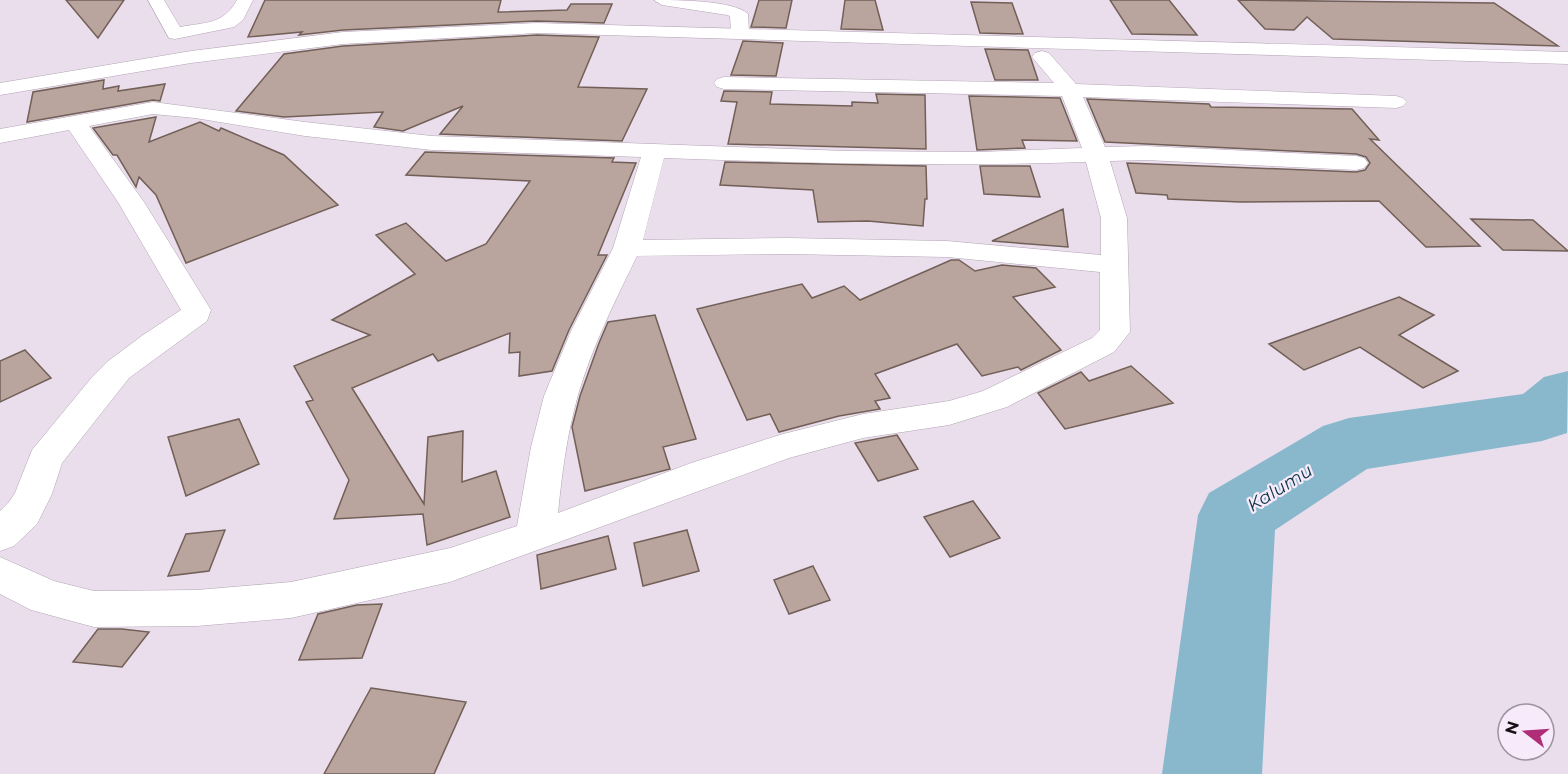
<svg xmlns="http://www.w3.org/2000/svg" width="1568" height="774" font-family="Montserrat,sans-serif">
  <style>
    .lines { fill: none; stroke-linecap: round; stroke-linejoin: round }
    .river { fill: #89b8cc; fill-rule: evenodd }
    .building { fill: #b9a59d; stroke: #715f58; stroke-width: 1.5 }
    .street-casing { stroke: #b2a5b4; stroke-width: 1 }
    .secondary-casing { stroke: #b2a5b4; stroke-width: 1 }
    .street { fill: #fff; fill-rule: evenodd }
    .secondary { fill: #fff; fill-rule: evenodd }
    .labels { text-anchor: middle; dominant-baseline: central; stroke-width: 4.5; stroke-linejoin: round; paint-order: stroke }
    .water-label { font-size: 18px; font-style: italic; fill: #0d3747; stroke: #f7eafa }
  </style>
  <rect width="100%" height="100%" fill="#eaddec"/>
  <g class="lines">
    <!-- river -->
    <path class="river" d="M1568,371L1567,433L1542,441L1367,469L1275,530L1262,774H1162L1198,515L1209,493L1323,426L1349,418L1523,394L1544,377Z"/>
  </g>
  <!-- building -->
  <path class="building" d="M66,0H124L98,38Z
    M265,0H501L498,12L567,10L571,4H612L604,23L537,21L343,30L299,35L302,32L248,37Z
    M759,0H792L786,28L751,27Z
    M845,0H875L883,30L841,29Z
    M1110,0H1169L1197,35L1132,34Z
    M1238,0L1494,3L1558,46L1333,39L1307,17L1294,30L1265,29Z
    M971,2L1012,3L1023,34L980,33Z
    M537,35L599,37L578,87L647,89L622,141L440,134L463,106L403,131L374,127L383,112L284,117L236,111L284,54L343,46Z
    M743,41L783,43L776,76L731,75Z
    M985,49L1028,50L1038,80H995Z
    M104,80L103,89L119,86L118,91L165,84L160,101L153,100L27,122L33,92Z
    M724,91L772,92L770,104L852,106V102L878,103L876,94L925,95L926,149L728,144L737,102L721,101Z
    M969,96L1060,98L1077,141L1022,140L1025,148L977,150Z
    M1087,99L1209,104L1211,107L1352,109L1379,140L1370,139L1480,246L1426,247L1379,201L1241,202L1168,199L1167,195L1136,193L1127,163L1356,172L1365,170L1370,163L1366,157L1356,154L1105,142Z
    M156,117L149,142L200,122L219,131L221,128L284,155L338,205L186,263L156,195L139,177L136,187L117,155H113L93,128Z
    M425,152L614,158L612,162L636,163L598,255H607L569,330L552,371L519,376L520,352L509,353L510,333L438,361L433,354L352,388L424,504L428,437L463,431L462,482L496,471L510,517L427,545L423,514L334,519L349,480L306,402L313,400L294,366L370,335L332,320L415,274L376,235L406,223L446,261L486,244L530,181L406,175Z
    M725,162L926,166L927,199H925L923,226L868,221L818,222L813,190L720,185Z
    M980,166H1030L1040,197L984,194Z
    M1063,209L1068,247L992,241Z
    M1471,219L1533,220L1568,251L1503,250Z
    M951,260H959L975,271L1002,265L1036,268L1055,287L1013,297L1061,350L1021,370L1018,367L982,376L957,344L875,374L890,398L875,401L880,409L839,416L779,432L770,414L747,420L697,309L802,284L812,298L844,286L860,300Z
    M1399,297L1434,315L1399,335L1458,371L1423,388L1360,347L1304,370L1269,344Z
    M655,315L696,439L663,447L670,469L585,491L572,427L580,396L599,343L608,322Z
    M25,350L51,378L0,402V361Z
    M1131,366L1173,403L1065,429L1038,393L1081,372L1089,381Z
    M239,419L259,464L186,496L168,437Z
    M897,435L918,469L878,481L855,443Z
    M973,501L1000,538L950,557L924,517Z
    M225,530L209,571L168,576L186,534Z
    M687,530L699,571L643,586L634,543Z
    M608,536L616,569L541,589L537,555Z
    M813,566L830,600L789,614L774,580Z
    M382,604L362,658L299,660L318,614L357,605Z
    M98,629H122L149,632L122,667L73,662Z
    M371,688L466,702L434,774H324Z"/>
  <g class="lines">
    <defs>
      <path id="street" d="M148,0H164L180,27C206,22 223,25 237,0H253L243,20L234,27L175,39L169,38Z
        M654,0C675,0 734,0 748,14L749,32L746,36H734L731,32L730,16L727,15L662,5Z
        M1042,51L1049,53L1076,84L1396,96L1403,98L1407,102L1403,106L1396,108L1083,97L1105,147L1145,146L1356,156L1364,158L1368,163L1364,168L1356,170L1145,160L1110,161L1127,218L1130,332L1114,352L1007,407L949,425L863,438L789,458L450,582L291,618L197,626L94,627L31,610L0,594V557L54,581L94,591L197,590L291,582L450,548L517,526L531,447L544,396L571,331L613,248L641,157L432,150L305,136L195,118L153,114L89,126L144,202L211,310L207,321L129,378L62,463L52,494L37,524L14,546L0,551V511L9,502L15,493L32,450L93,376L107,362L143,335L181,310L118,202L69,130L0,143V129L153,102L305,122L432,136L847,151L979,152L1082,148L1062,96L724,89L717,87L714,83L717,79L724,77L1054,83L1032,57L1035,53ZM664,158C805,163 945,167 1086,162L1101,218V255L947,241L787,238L643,240ZM787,254L947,257L1100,272V330L1092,338L983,391L949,401L863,414L783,434L691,463L558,513C562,473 567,434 578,395C592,347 615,301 637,256Z"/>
      <path id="secondary" d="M537,23L1568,52V64L537,33L343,44L191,63L0,95V83L191,51L343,32Z"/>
    </defs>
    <!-- street casing -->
    <use href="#street" class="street-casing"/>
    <!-- secondary casing -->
    <use href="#secondary" class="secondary-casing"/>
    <!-- street -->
    <use href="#street" class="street"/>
    <!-- secondary -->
    <use href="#secondary" class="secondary"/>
  </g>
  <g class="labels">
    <!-- water labels -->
    <g class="water-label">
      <text transform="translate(1280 488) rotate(-32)">Kalumu</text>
    </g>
  </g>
  <!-- north arrow -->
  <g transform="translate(1526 732) rotate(287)"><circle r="28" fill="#f7eafa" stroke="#9d949f" stroke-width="1.5"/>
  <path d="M0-4.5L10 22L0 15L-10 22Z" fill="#b02e78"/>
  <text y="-9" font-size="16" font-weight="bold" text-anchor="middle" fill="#171217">N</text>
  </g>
</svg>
